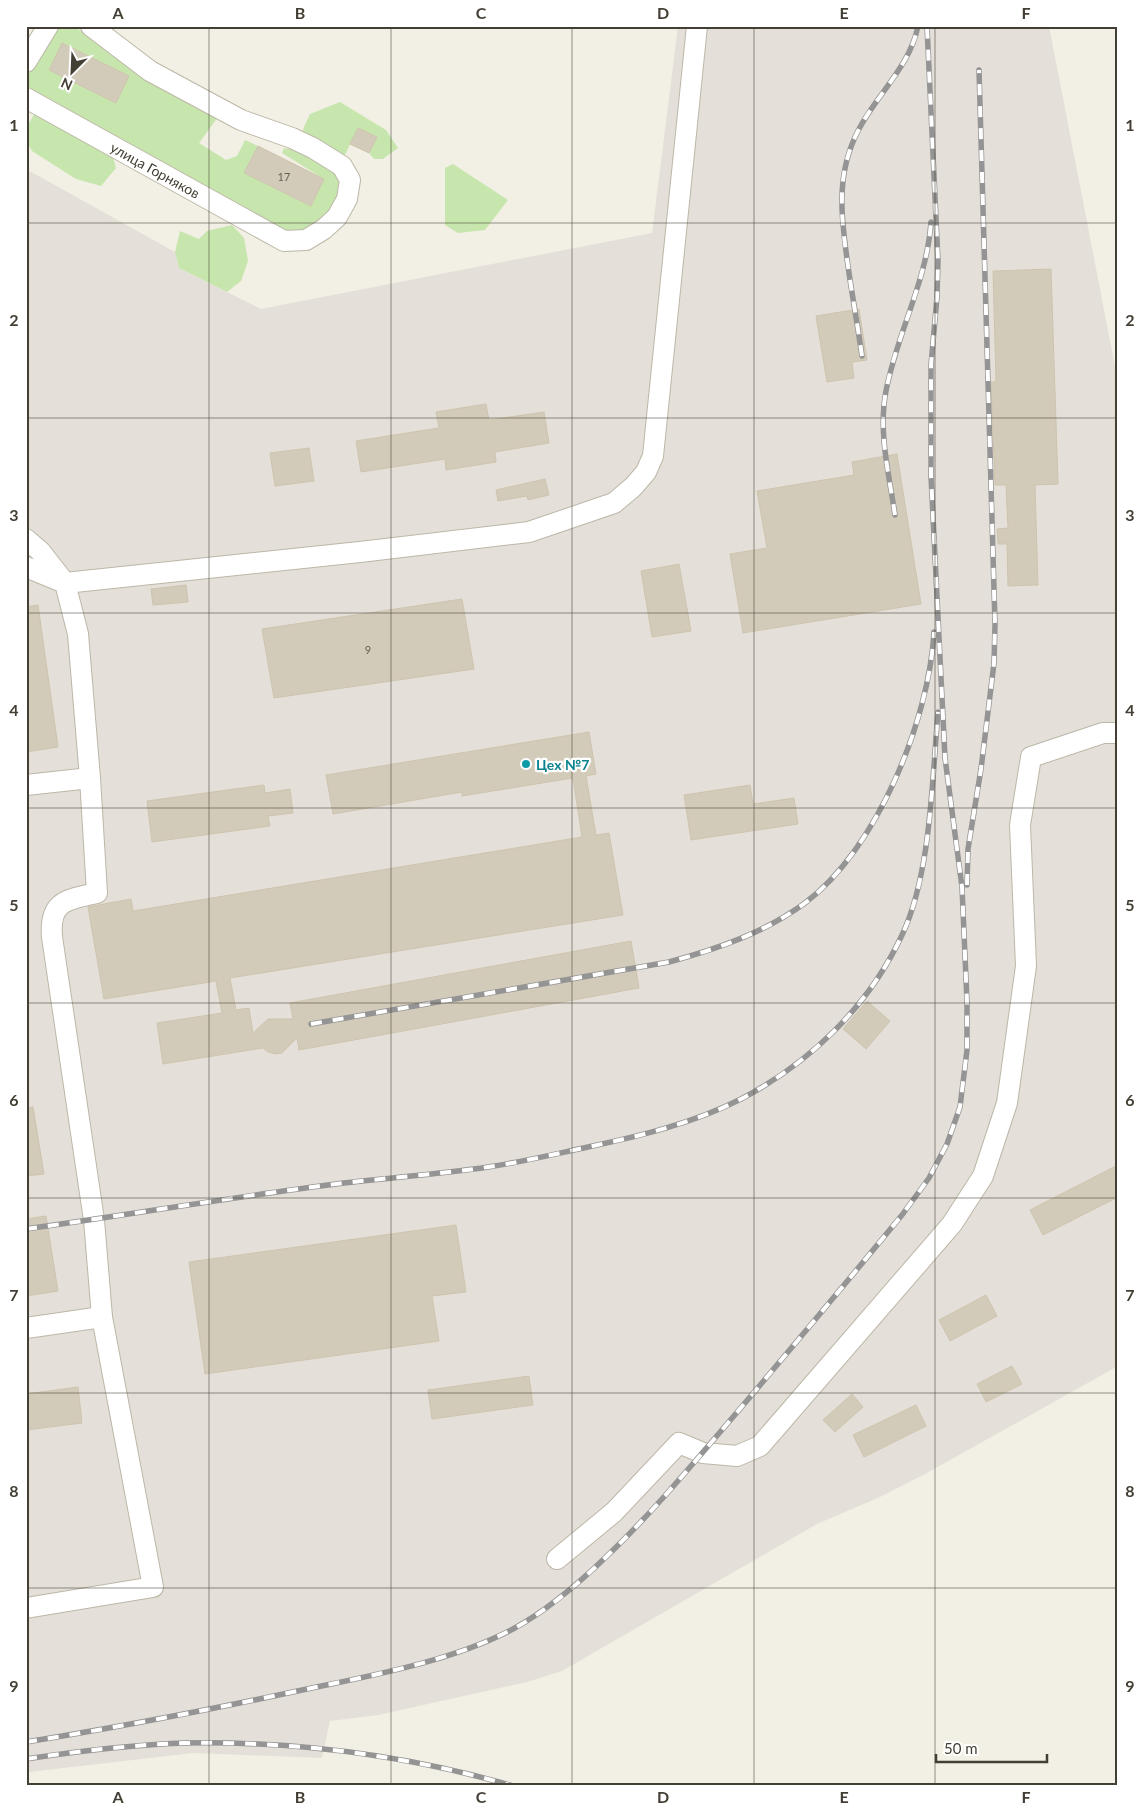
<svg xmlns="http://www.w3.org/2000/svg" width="1144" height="1811" font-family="Lato,sans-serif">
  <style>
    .industrial { fill: #e4e0d9 }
    .green { fill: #c7e6ad; fill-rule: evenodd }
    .building { fill: #d3cbba; stroke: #cec4ad }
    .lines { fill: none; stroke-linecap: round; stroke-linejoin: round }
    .minor-casing { stroke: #bdb7a7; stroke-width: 22 }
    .minor { stroke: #fff; stroke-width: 20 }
    .rail-casing { stroke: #949494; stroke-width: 5.5 }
    .rail { stroke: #fff; stroke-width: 4; stroke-dasharray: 11; stroke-linecap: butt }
    .grid { fill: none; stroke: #443f34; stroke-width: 1; stroke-opacity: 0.55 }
    .culture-dot { fill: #0f9aa8; stroke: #fff; stroke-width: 2 }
    .labels { text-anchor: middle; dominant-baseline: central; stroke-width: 4.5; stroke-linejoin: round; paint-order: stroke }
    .number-label { font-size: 11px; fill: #686256 }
    .street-label { font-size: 14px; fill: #443f34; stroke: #fff }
    .culture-label { font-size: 14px; font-weight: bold; fill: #0d838f; stroke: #fff; text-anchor: start }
    .neatline { fill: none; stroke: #443f34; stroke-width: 2 }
    .grid-label { font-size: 16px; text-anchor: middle; font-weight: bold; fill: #443f34 }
  </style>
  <rect width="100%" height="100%" fill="#f2efe4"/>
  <!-- industrial -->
  <path class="industrial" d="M678,26H1049L1118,382V1366L927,1473L880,1497L817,1524L562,1671L527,1682L378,1715L330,1721L322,1758L193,1753L29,1772L26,1785V169L175,252L179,268L261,309L652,233Z"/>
  <!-- green -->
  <path class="green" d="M56,26H74L131,67L218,117L199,143L226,160L237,156L245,140L258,146L244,173L311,206L324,179L282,153L284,148L298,151L339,175L343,192L326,222L285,239L26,94V73L33,59ZM62,43L129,76L116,103L49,70Z
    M340,102L386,130L398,148L383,159H374L369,153L377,137L358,128L343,159L301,138L304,127L310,114Z
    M35,113L111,151L116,168L101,186L76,179L32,151L26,141V128Z
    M453,164L508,200L485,230L458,233L445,225V168Z
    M232,225L244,238L248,261L241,281L227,292L179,268L175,252L180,231L199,239L207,231Z"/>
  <!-- building -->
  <path class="building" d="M62,43L129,76L116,103L49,70Z
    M358,128L377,137L369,153L350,144Z
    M258,146L324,179L311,206L244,173Z
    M1051,269L1058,484L1035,485L1038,585L1008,586L1007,544H998L997,529L1008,528L1006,485H995L991,382H996L993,271Z
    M859,309L867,360L852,362L854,378L827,382L816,316Z
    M486,404L489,420L544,412L549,443L495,452L496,462L446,470L445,459L361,472L356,441L439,428L436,412Z
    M309,448L314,481L275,486L270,453Z
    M897,454L921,604L743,633L730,554L767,548L757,491L854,475L852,462Z
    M545,479L549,495L528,500L527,496L498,501L496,490Z
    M679,564L691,631L652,637L641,571Z
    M186,585L188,602L153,605L151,589Z
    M462,599L474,669L274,698L262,629Z
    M38,605L58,747L26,752V607Z
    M589,732L596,774L586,776L596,835L609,833L623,915L230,978L236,1010L249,1008L253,1033L268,1019H293L290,1003L631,941L639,988L299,1050L297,1038L282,1053L276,1054L268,1052L263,1048L163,1064L157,1023L222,1013L216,981L104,999L88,907L131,899L133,911L582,837L573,778L462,796V792L333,814L326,775Z
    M264,785L265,793L290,789L293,813L268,816L270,826L152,842L147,801Z
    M750,785L753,804L794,798L798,824L691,840L684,795Z
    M867,1001L890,1021L866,1049L843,1029Z
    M33,1107L44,1174L26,1176V1108Z
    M1118,1165V1197L1043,1235L1030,1210Z
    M46,1216L58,1291L26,1296V1219Z
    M456,1225L466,1292L432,1296L439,1341L205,1374L189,1262Z
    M986,1295L997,1316L950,1341L939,1320Z
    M1012,1366L1022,1384L986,1402L977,1384Z
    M529,1376L533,1405L432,1419L428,1390Z
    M78,1387L82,1423L26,1430V1394Z
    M852,1394L863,1407L835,1432L823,1420Z
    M916,1405L926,1426L864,1457L853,1435Z"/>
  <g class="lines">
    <defs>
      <g id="minor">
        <path d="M26,62L48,26"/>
        <path id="s1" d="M26,98L284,241L306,240L324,229L337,217L347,199L350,180L342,166L313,148L292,138L241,120L150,71L91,26"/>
        <path d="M26,539L40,551L65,583L360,552L529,532L614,503L633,487L646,472L653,456L697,26"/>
        <path d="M26,567L65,583L78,634L90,778L26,785"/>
        <path d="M26,1328L102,1317"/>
        <path d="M557,1559L614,1512L679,1443L703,1453L737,1456L760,1446L952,1224L983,1176L1007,1103L1026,966L1020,825L1031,757L1103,733H1118"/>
        <path d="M26,1608L153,1587L102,1317L94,1220L52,937C49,900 67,900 97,893L90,778"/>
      </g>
    </defs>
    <!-- minor casing -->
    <use href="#minor" class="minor-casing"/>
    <!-- minor -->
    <use href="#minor" class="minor"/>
    <defs>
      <path id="rail" d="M862,356C858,328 853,300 849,273C842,224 834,177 858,131C876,95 910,67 918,26
        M895,515C889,474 878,432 886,391C897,333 927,281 931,222
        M967,885L968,849L981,769L994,663L995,624L979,70
        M311,1024L669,962C717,949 764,933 805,903C877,849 929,721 934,632
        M26,1229C127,1215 227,1198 328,1185C381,1178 435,1175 488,1167C522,1162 555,1154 588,1147C640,1136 694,1123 741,1099C810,1063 869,1006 902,935C931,874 932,780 938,712
        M26,1742C120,1727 213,1709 307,1689C374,1675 452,1661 513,1629C548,1610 578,1584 606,1557C652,1513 692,1465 733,1417C790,1350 846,1283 902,1215L929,1178L947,1144L960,1107L967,1050V1002L962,887L945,758L931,476V365L937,297L938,261L927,26
        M26,1759C79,1751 131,1745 184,1743C295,1741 404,1755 510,1785"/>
    </defs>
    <!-- rail casing -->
    <use href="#rail" class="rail-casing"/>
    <!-- rail -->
    <use href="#rail" class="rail"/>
  </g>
  <!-- grid -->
  <path class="grid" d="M209,26V1785M391,26V1785M572,26V1785M754,26V1785M935,26V1785M26,223H1118M26,418H1118M26,613H1118M26,808H1118M26,1003H1118M26,1198H1118M26,1393H1118M26,1588H1118"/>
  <!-- markers -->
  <circle class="culture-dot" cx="526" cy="764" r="5"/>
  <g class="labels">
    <!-- number labels -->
    <g class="number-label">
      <text x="284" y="176">17</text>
      <text x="368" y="649">9</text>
    </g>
    <!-- street labels -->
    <g class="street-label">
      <text stroke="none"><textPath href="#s1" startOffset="148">улица Горняков</textPath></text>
    </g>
    <!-- culture labels -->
    <g class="culture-label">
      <text x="536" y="764">Цех №7</text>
    </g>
  </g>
  <!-- border -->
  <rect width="1144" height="1811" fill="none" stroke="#ffffff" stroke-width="55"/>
  <!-- north arrow -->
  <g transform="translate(72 72) rotate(204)" stroke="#ffffff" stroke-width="4" paint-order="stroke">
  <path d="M0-4L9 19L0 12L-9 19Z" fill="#443f34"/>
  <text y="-8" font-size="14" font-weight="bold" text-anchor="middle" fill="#443f34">N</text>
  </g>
  <!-- scale -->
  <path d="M936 1754v8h111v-8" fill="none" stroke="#443f34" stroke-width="2.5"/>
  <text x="944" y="1754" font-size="15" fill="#443f34" stroke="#ffffff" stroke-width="4" paint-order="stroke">50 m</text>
  <rect x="28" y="28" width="1088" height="1756" class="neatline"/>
  <g class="grid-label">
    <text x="118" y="19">A</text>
    <text x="300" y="19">B</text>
    <text x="481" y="19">C</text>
    <text x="663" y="19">D</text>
    <text x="844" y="19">E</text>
    <text x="1026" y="19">F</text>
    <text x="14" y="131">1</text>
    <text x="1130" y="131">1</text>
    <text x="14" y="326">2</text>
    <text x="1130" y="326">2</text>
    <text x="14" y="521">3</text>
    <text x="1130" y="521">3</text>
    <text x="14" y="716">4</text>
    <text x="1130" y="716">4</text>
    <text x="14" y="911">5</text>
    <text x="1130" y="911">5</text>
    <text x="14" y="1106">6</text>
    <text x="1130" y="1106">6</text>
    <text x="14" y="1301">7</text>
    <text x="1130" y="1301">7</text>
    <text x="14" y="1497">8</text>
    <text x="1130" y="1497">8</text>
    <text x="14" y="1692">9</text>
    <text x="1130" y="1692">9</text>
    <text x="118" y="1803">A</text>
    <text x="300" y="1803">B</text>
    <text x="481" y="1803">C</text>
    <text x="663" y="1803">D</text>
    <text x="844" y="1803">E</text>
    <text x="1026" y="1803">F</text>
  </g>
</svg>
